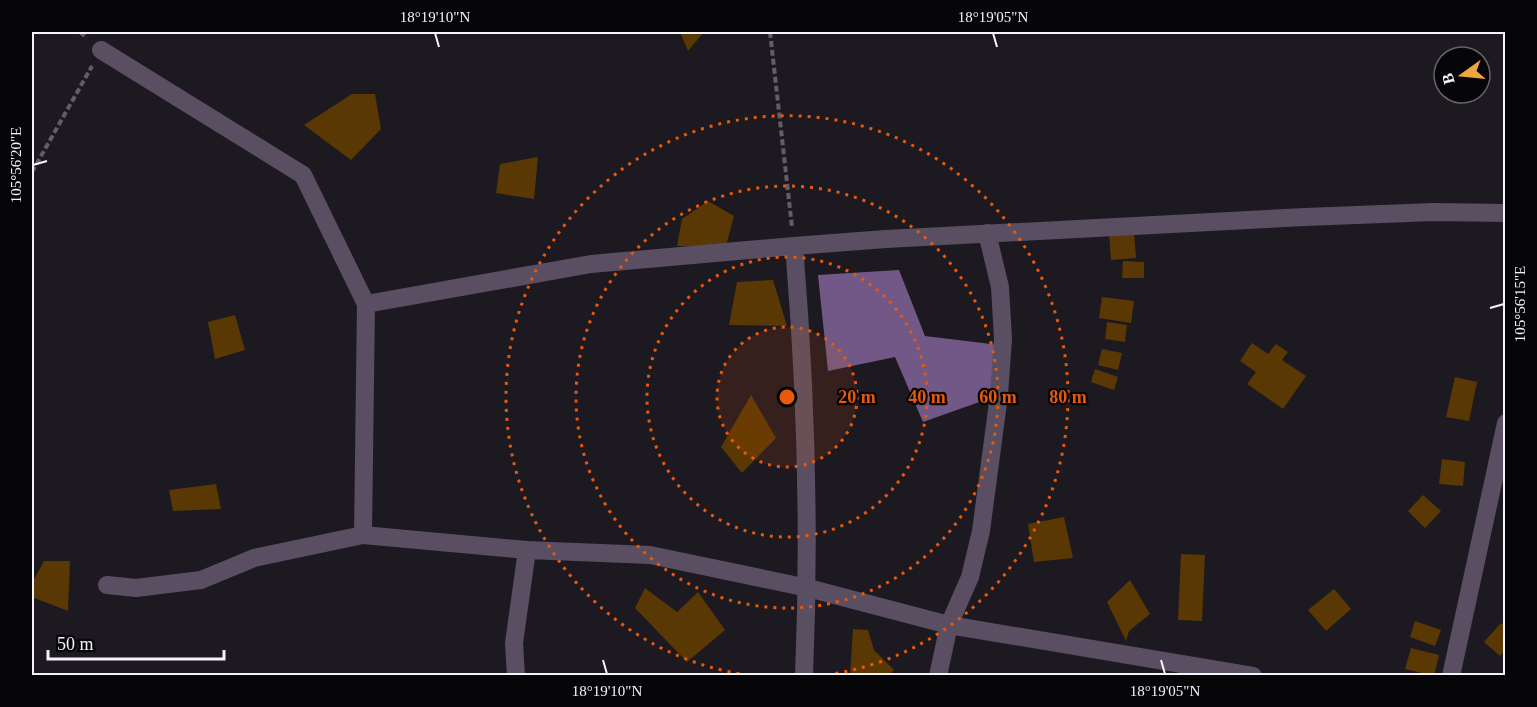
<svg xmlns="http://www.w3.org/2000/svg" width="1537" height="707" font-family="'Times New Roman',serif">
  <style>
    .water { fill: #725887 }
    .building { fill: #593803 }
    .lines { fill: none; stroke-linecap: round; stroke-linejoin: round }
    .path { stroke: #625e65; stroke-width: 4; stroke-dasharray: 6 3; stroke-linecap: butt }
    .minor { stroke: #594e62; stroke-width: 18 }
    .ticks { fill: none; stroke: #f6f3f9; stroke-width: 2 }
    .ring { fill: none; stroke: #e8590c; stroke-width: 3; stroke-dasharray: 3 6 }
    .centre { fill: #e8590c; stroke: #060508; stroke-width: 3 }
    .ring-label { font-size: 18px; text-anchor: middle; font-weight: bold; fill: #e8590c; stroke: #060508; stroke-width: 4.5; stroke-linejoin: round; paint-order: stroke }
    .neatline { fill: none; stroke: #f6f3f9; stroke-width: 2 }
    .ticks-label { font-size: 15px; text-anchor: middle; fill: #f6f3f9 }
  </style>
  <rect width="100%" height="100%" fill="#1d1920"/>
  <!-- water -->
  <path class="water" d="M899,270L925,336L999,345V395L923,422L895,357L828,371L818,275Z"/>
  <!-- building -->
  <path class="building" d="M680,32H704L688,51Z
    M352,94H375L381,129L351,160L304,125Z
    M538,157L534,199L496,193L500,164Z
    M708,201L734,216L726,246H677L682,219Z
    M1134,232L1136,258L1111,260L1109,234Z
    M1123,261L1144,262V278H1122Z
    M773,280L787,326L729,325L737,282Z
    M1102,297L1134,301L1131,323L1099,318Z
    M235,315L245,350L215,359L208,322Z
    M1107,322L1127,325L1125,342L1105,339Z
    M1252,343L1268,354L1276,344L1288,352L1282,360L1306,376L1283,409L1247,384L1256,372L1240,361Z
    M1102,349L1122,353L1118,370L1098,365Z
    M1095,369L1118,377L1114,390L1091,382Z
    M1455,377L1477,382L1469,421L1446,417Z
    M751,395L776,438L742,473L721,447Z
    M1442,459L1465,462L1463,486L1439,484Z
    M216,484L221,509L173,511L169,490Z
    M1423,495L1441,511L1425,528L1408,511Z
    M1064,517L1073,558L1034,562L1028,524Z
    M1181,554L1205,555L1202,621L1178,620Z
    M44,561H70L68,611L32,597V583Z
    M1130,580L1150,614L1129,631L1126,641L1107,602Z
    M645,588L677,612L698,592L725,630L687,662L635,608Z
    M1334,589L1351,609L1326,631L1308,610Z
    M1415,621L1441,630L1435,646L1410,637Z
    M1501,623L1506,627V649L1500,656L1484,642Z
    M853,629L868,630L874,650L894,670L888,676H872L869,672L868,676H850Z
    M1411,648L1439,655L1434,676L1405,669Z"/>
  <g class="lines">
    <!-- path -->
    <path class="path" d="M80,32L87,38
      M770,32L792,227
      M32,172L92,66"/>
    <!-- minor -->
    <path class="minor" d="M101,50L303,175L366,304L591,264L794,246L886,239L1305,217L1434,212L1506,213
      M794,246C806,389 810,532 804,676
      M366,304L363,535L527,550L650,555L808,588L949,625L1253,676
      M107,585L136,588L201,580L254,558L363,535
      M516,676L514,643L527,550
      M938,676L949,625L970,577L981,531L999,395L1003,339L1000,287L987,233
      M1451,676L1506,423"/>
  </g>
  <!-- ticks -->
  <path class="ticks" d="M435,33L439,47M993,33L997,47M33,165L47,161M1490,308L1504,304M603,660L607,674M1161,660L1165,674"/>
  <!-- distance rings -->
  <circle cx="787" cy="397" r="70" fill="#e8590c" fill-opacity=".12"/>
  <g class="ring">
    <circle cx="787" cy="397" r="70"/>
    <circle cx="787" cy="397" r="140"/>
    <circle cx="787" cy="397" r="211"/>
    <path d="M748 675A281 281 0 1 1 826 675"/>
  </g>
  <circle cx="787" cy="397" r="9" class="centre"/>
  <g class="ring-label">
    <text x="857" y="403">20 m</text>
    <text x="927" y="403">40 m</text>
    <text x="998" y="403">60 m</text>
    <text x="1068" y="403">80 m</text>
  </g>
  <!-- border -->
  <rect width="1537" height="707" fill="none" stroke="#060508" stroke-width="66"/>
  <!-- north arrow -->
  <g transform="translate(1462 75) rotate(255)"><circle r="28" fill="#060508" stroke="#666468" stroke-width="1.5"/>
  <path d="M0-4.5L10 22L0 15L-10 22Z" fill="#f0a63f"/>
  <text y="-9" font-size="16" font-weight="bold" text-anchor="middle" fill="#f6f3f9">B</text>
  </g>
  <!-- scale -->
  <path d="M48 650v9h176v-9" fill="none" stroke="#f6f3f9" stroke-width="3"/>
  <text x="57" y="650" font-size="18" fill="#f6f3f9" stroke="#060508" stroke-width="4.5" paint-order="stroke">50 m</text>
  <rect x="33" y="33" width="1471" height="641" class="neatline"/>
  <g class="ticks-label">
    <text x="435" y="22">18°19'10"N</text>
    <text x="993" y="22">18°19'05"N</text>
    <text transform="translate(16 165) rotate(-90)" y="5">105°56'20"E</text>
    <text transform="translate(1520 304) rotate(-90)" y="5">105°56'15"E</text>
    <text x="607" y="696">18°19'10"N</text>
    <text x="1165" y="696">18°19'05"N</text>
  </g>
</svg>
